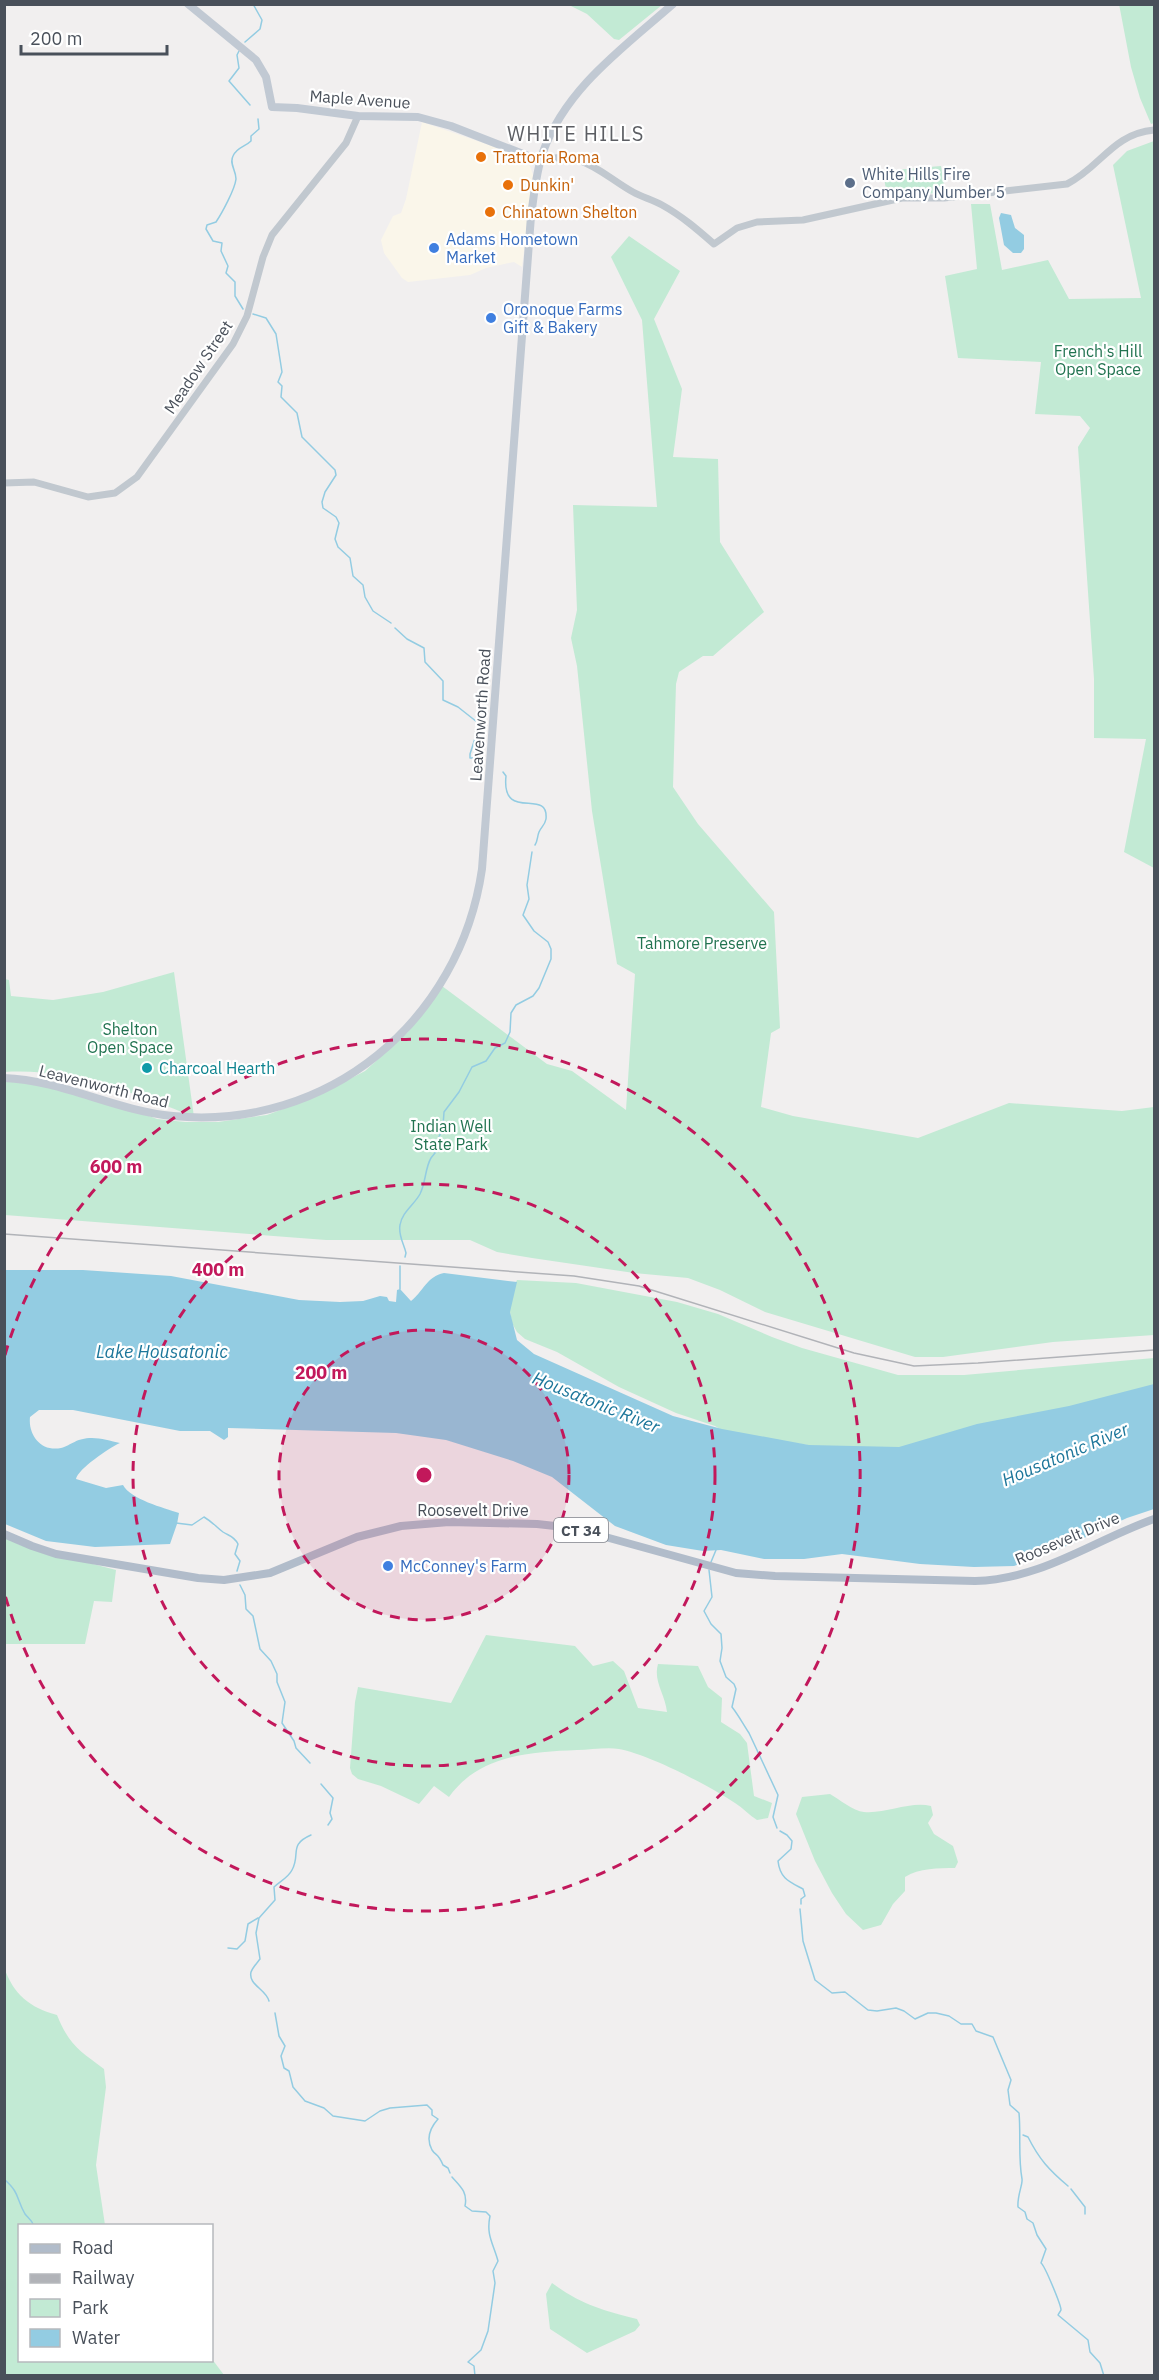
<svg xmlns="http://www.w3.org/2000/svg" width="1159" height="2380" font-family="'IBM Plex Sans',sans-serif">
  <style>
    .commercial { fill: #faf6ea }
    .green { fill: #c2ead4 }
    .water { fill: #93cce2 }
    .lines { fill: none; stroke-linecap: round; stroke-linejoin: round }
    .stream { stroke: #93cce2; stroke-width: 1.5 }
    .tertiary { stroke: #c1c8cf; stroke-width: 7 }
    .secondary { stroke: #c1c9d3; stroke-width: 8 }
    .primary { stroke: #b1bcca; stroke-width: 8 }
    .rail { stroke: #b1b3b8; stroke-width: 1.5 }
    .ring { fill: none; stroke: #c2185b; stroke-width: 3; stroke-dasharray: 10 8 }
    .food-dot { fill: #e8710a; stroke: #fff; stroke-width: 2 }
    .service-dot { fill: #5c6f8a; stroke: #fff; stroke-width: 2 }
    .shop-dot { fill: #3f7fe0; stroke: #fff; stroke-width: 2 }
    .culture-dot { fill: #0f9aa8; stroke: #fff; stroke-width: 2 }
    .labels { text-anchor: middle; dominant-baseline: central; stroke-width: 4.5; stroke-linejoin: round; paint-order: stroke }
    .shield { fill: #fff; stroke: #80848c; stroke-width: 1.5 }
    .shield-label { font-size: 15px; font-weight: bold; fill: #49505a }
    .street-label { font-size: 16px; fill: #49505a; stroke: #fff }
    .food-label { font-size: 16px; fill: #c56008; stroke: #fff; text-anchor: start }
    .service-label { font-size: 16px; fill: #4e5e75; stroke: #fff; text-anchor: start }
    .shop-label { font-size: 16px; fill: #366cbe; stroke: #fff; text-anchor: start }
    .park-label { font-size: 16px; fill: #217350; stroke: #fff }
    .culture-label { font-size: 16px; fill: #0d838f; stroke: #fff; text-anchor: start }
    .water-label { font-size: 18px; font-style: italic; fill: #1c769a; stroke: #fff }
    .quarter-label { font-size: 20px; letter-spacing: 1.5px; fill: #5c5e63; stroke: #fff }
    .centre { fill: #c2185b; stroke: #fff; stroke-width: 3 }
    .ring-label { font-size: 18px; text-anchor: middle; font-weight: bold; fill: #c2185b; stroke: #fff; stroke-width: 4.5; stroke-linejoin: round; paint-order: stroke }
  </style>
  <rect width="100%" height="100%" fill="#f1efef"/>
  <!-- commercial -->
  <path class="commercial" d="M422,122L515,154L530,166L533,175L522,267L514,262L486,268L470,275L408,282L402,278L384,253L381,240L393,216L401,213L406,199Z"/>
  <!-- green -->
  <path class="green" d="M1119,4L1154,5V123L1151,124L1140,98L1131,67Z
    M569,5L662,4V5L619,40L614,39L587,14Z
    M1154,141V868L1124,852L1146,739L1094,738V679L1078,447L1090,428L1080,416L1035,414L1041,362L958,358L945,276L977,269L971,204H990L1002,270L1048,260L1069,299L1141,298L1113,165L1127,151Z
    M941,166L945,193L890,195L886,190L883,171Z
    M629,236L680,271L654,319L682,389L673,457L718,459L720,542L764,612L713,656H703L679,672L676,684L673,787L698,824L774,912L780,1028L771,1033L761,1107L793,1116L918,1138L1009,1103L1122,1111L1154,1107V1335L1053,1342L943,1357H915L765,1312L720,1290L688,1278L634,1273L532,1258L497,1252L470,1240H326L5,1215L4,1074L110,1101L157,1119L185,1122H218L267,1115L317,1096L365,1071L408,1032L442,986L547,1064L572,1071L626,1110L635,974L617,964L592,811L577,666L571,638L577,610L573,505L657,507L642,320L611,257Z
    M174,972L194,1117C135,1093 70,1068 5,1072V979L9,980L11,996L53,1000L103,992Z
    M517,1280L576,1283L677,1302L718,1314L772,1337L802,1348L898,1375H964L1154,1358V1392L883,1457L725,1432L715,1426L676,1413L619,1387L557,1352L525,1339L517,1332L512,1323L509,1306L512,1291Z
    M4,1536L20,1545L116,1570L112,1602L94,1601L85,1644H5Z
    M486,1635L575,1646L593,1666L613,1661L624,1671L638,1708L667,1712C665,1694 653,1681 658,1664L698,1666L708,1687L722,1698L721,1722L740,1734L747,1743L754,1796L772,1803L768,1818L757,1820C749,1815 743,1808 735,1803C708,1785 650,1755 619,1749C606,1747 590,1750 577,1750C530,1752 479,1755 449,1797L434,1786L419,1804L381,1786L358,1779L352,1774L350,1768L355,1702L358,1687L451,1703Z
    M830,1794C839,1799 853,1811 864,1812C886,1814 910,1801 931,1806L933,1815L928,1823L934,1834L953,1846L958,1862L955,1868C939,1868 919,1868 905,1877V1891L893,1904L881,1925L863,1930L846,1914L832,1893L815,1861L796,1814L802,1797Z
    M4,1967C13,1994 30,2008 57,2015C69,2045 80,2051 104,2069L106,2087L96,2165L105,2225L20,2226V2360H212V2359L224,2375H5Z
    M552,2283C582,2305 602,2310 637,2319L640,2325L635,2331L587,2353L550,2329L546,2294Z"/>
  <!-- water -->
  <path class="water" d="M1001,213L1011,215L1015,228L1024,235V249L1021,253H1013L1004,245L999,218Z
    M5,1270H83L171,1276L299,1300L340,1302L363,1301L380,1296L387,1297L389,1301L396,1302L397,1290L400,1289L411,1301C423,1292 427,1276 444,1273L517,1282L510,1312L517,1340L534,1354L673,1416L722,1429L809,1445L899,1447L977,1424L1069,1406L1154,1384V1509L1127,1518L1069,1545L1014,1566L974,1567L920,1564L842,1554L804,1559H764L721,1550L703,1551L666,1545L615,1526L552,1477L513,1461L446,1440L396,1433L228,1428V1437L224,1440L210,1431H180L73,1410H39L30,1417C28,1435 41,1452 61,1448C72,1445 76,1438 92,1438C101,1438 111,1441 120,1443C109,1448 78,1469 76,1479L106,1488L123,1485C130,1499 164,1508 179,1513L177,1524L170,1544L95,1547L46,1541L5,1524Z"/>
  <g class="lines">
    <!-- stream -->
    <path class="stream" d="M245,42L260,29L262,20L253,4
      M239,51L237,55L239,68L229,81L250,105
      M243,309L235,296V282L226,273L228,266L221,251L222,243L213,241L206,229L207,225L216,222C222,213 235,189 236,179C236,170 229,164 233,156C237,147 245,147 251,141V136L259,129L258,119
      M253,314L266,318L276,334L282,372L278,382L282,386L281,397L297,413L302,437L335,470L336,475L325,492L322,502L323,508L336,517L339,523L335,539L338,547L350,558L353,576L363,585L365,597L373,611L391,623
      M395,628L407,639L424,648L425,662L443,681V700L458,707L477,722L478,729L470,754V758H475
      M503,772L506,776C501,823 549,787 546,819C545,825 541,827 539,832C537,837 538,840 535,845
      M405,1257L406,1253C404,1244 398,1235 400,1225C402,1212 414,1205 420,1194C426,1182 425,1168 431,1158C434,1154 437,1151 440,1146L438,1140L443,1126L444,1112L459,1092L472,1067L486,1061L495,1048L505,1043L510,1032L511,1013L516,1005L533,996L539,988L551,959V949L548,942L534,931L523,915L529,899L527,885L532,852
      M400,1289V1266
      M176,1523L192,1525L204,1517C214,1523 216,1527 223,1532C229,1536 234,1536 238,1544L235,1554L240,1561L237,1571
      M711,1562L716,1550
      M709,1570L712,1597L704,1611L711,1624L721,1634L722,1648L720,1661L726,1677L734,1684L736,1689L732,1707C739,1716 743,1724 749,1733L778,1795L773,1817L777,1828
      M240,1585L245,1595L246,1609L253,1616L260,1649L271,1661L277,1674V1682L285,1702L282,1723L294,1741L296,1748L310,1763
      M321,1784L333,1798L330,1813L332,1819L328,1825
      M780,1831L787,1835L792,1841L791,1849L778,1861C780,1879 790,1882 803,1889L805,1896L801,1899V1904
      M800,1909L803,1941L815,1980L832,1993L845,1992L868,2010L877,2011L896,2008L904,2011L915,2019L928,2013H936L949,2016L961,2024H972L976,2031L993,2037L1011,2080L1008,2090L1010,2105L1019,2113C1021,2135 1018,2157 1022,2179C1023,2184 1017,2196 1018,2207L1025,2212L1027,2219L1033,2223L1037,2235L1046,2249L1041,2263C1045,2266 1061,2305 1061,2310C1060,2312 1059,2313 1058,2315L1088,2340L1090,2352L1100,2363L1104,2376
      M228,1948L237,1949L245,1941L248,1924L258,1918
      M269,2001C266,1989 248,1985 251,1972C253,1967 257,1963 260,1959L256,1933L259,1918L275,1900L274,1887C280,1881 288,1878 292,1870C301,1854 288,1845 311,1835
      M275,2013L279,2036L285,2046L281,2056L284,2068L289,2071L293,2087L305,2101L324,2108L333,2116L365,2121L380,2111L390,2108L427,2105L432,2110V2115L438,2119C430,2128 426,2139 432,2150C436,2156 438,2153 443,2165L448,2168L450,2173
      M1023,2135L1028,2137C1039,2159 1049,2170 1068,2186
      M452,2177C460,2186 468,2192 465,2206L472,2211L486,2212L490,2216C486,2235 493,2243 498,2261L493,2271L495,2283L488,2331L481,2350L468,2362L474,2366L475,2376
      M4,2179C20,2193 16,2198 25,2214C28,2218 32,2220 34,2226
      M1071,2189L1085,2207V2214"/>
    <!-- tertiary -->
    <path class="tertiary" d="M541,161C581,148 601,174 633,192C642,197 653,200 662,205C682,216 698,230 714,244L737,228L757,222L803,220L902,198H944L1067,184C1101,167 1112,134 1154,130
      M4,483L34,482L88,497L115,493L137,477L233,344L247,316L263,257L272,235L346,143L358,116"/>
    <!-- secondary -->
    <path class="secondary" d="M188,4L256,60L266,77L272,107L297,108L358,116L418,117L451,126L541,161
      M4,1078C62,1080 116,1111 173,1116C328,1131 460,1021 482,869L531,216C534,195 536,172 543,152C566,88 623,48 673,4"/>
    <!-- primary -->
    <path class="primary" d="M4,1534L32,1546L56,1554L198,1578L224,1580L270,1573L357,1537L401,1526L449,1522L537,1524L564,1527L591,1533L736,1573L775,1576L975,1581C1043,1579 1092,1541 1154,1519"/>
    <!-- rail -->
    <path class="rail" d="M4,1234L574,1276L639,1286L854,1353L914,1366L978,1363L1154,1350"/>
  </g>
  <!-- distance rings -->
  <circle cx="424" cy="1475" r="145" fill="#c2185b" fill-opacity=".12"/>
  <g class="ring">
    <circle cx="424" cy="1475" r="145"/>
    <circle cx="424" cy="1475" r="291"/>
    <path d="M5 1355A436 436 0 1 1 5 1595"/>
  </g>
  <!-- markers -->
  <g class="food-dot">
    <circle cx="481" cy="157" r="6"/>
    <circle cx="508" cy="185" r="6"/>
    <circle cx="490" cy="212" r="6"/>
  </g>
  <circle class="service-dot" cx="850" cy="183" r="6"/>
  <g class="shop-dot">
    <circle cx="434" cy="248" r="6"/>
    <circle cx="491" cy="318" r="6"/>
    <circle cx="388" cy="1566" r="6"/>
  </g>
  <circle class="culture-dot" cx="147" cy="1068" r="6"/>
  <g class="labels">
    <!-- shield labels -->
    <rect class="shield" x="554" y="1518" width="54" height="24" rx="4.5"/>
    <g class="shield-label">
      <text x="581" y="1530">CT 34</text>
    </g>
    <!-- street labels -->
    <g class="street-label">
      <text transform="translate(360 99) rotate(4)">Maple Avenue</text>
      <text transform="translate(198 367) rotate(-56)">Meadow Street</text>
      <text transform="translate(480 715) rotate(-86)">Leavenworth Road</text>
      <text transform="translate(104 1086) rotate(14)">Leavenworth Road</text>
      <text x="473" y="1510">Roosevelt Drive</text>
      <text transform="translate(1067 1538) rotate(-23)">Roosevelt Drive</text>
    </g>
    <!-- food labels -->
    <g class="food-label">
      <text x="493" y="157">Trattoria Roma</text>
      <text x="520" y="185">Dunkin'</text>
      <text x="502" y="212">Chinatown Shelton</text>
    </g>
    <!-- service labels -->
    <g class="service-label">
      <text x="862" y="174">White Hills Fire<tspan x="862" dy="18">Company Number 5</tspan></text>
    </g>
    <!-- shop labels -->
    <g class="shop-label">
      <text x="446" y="239">Adams Hometown<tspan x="446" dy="18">Market</tspan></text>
      <text x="503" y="309">Oronoque Farms<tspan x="503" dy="18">Gift &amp; Bakery</tspan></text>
      <text x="400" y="1566">McConney's Farm</text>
    </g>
    <!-- park labels -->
    <g class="park-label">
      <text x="1098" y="351">French's Hill<tspan x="1098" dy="18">Open Space</tspan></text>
      <text x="702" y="943">Tahmore Preserve</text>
      <text x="130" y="1029">Shelton<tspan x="130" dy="18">Open Space</tspan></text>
      <text x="451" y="1126">Indian Well<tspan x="451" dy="18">State Park</tspan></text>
    </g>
    <!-- culture labels -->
    <g class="culture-label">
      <text x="159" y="1068">Charcoal Hearth</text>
    </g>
    <!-- water labels -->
    <g class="water-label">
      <text x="162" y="1351">Lake Housatonic</text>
      <text transform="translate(596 1402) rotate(22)">Housatonic River</text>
      <text transform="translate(1065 1454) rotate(-23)">Housatonic River</text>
    </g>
    <!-- quarter labels -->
    <g class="quarter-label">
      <text x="576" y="133">WHITE HILLS</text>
    </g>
  </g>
  <circle cx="424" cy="1475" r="9" class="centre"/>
  <g class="ring-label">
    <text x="116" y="1173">600 m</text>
    <text x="218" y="1276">400 m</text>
    <text x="321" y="1379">200 m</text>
  </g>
  <!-- border -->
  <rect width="1159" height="2380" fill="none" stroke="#49505a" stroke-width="12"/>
  <!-- legend -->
  <rect x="18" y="2224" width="195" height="138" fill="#ffffff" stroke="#b6b9bd" stroke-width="1.5"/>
  <rect x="30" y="2244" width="30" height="9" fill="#b1bcca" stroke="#b6b9bd" stroke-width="1.5"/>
  <text x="72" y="2254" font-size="18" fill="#49505a">Road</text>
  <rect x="30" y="2274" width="30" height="9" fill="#b1b3b8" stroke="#b6b9bd" stroke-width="1.5"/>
  <text x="72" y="2284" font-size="18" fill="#49505a">Railway</text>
  <rect x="30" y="2299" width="30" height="18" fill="#c2ead4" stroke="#b6b9bd" stroke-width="1.5"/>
  <text x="72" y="2314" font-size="18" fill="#49505a">Park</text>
  <rect x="30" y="2329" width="30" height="18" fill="#93cce2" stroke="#b6b9bd" stroke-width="1.5"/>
  <text x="72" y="2344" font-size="18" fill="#49505a">Water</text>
  <!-- scale -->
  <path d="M21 45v9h146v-9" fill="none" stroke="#49505a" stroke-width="3"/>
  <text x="30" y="45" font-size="18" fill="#49505a" stroke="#ffffff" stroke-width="4.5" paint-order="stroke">200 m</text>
</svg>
